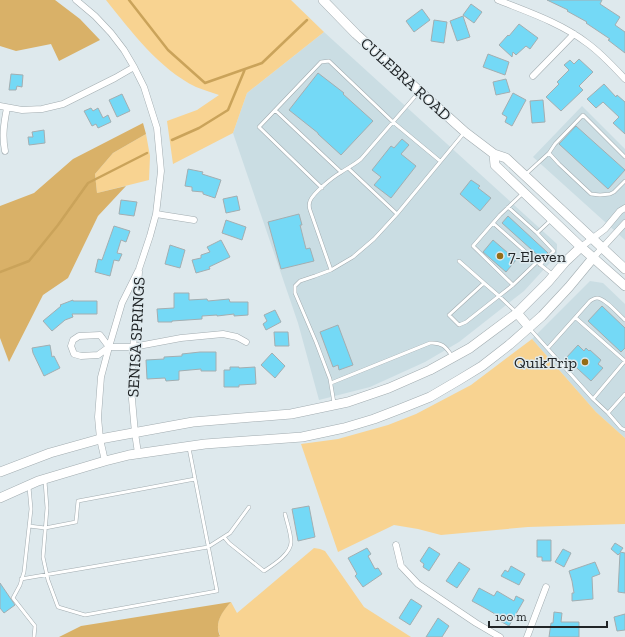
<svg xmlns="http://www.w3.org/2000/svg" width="625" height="637" font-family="'Zilla Slab',serif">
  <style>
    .built { fill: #cadde3 }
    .green { fill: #f8d391 }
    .forest { fill: #d9b168 }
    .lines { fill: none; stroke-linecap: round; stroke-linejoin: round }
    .stream { stroke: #caa35a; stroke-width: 2.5 }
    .building { fill: #74d9f6; stroke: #a3aeb1 }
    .service-casing { stroke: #a2acb0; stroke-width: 4 }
    .minor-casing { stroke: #a2acb0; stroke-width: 7 }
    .secondary-casing { stroke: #a2acb0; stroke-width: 10 }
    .service { stroke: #fff; stroke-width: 3 }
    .minor { stroke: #fff; stroke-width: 6 }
    .secondary { stroke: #fff; stroke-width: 9 }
    .poi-dot { fill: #956d17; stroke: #dee9ed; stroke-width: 1.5 }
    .labels { text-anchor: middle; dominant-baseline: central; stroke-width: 3; stroke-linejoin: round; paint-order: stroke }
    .street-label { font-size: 16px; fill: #212527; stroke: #dee9ed }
    .poi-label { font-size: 16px; fill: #212527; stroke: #dee9ed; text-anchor: start }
  </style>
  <rect width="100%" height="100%" fill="#dee9ed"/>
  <!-- built -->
  <path class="built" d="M324,32L557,244V255L524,291L459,342L425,362L370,387L319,400L298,323L233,133L247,93Z
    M582,106L625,149V240L533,157Z
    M590,281L603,283L625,304V438L596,412L532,339Z"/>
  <!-- green -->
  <path class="green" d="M106,0H291L324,32L247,93L233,133L173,164L167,121L197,110L219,95C211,92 203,90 196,87C159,69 131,31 106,0Z
    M146,134L150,156L149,180L97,193L95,174L113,153Z
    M532,339L596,412L625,438V524L528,527L441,535L418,529L394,525L338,552L301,444L338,439L388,425L416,414L471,385Z
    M314,548L320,549L325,551L364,607L411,637H218L220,635C214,623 222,611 231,602L237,613Z"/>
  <!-- forest -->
  <path class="forest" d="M0,0H55L80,19L100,40L59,61L51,44L16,51L0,46Z
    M143,123L146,134L113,153L95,174L97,193L126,186L98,216L68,278L43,295L9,362L0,338V206L34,193L73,159Z
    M231,602C222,612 214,623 220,636L218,637H59L81,626Z"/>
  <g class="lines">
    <!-- stream -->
    <path class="stream" d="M129,0L168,50L205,83L262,63L307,20
      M172,140L199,128L228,110L245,69
      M0,272L29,261L58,225L88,183L147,153"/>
  </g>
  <!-- building -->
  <path class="building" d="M547,0H602L600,4L620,17L615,25L625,32V53L608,40L610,39L586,23L587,22L567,11L568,10Z
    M471,4L482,12L474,23L463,15Z
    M422,9L430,20L414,32L406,21Z
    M463,16L470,37L457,41L450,21Z
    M434,20L447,22L444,43L431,41Z
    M519,24L538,38L530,49L526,46L516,55L513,52L512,57L499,45L508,35L509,36Z
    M488,54L509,62L505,75L483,67Z
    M579,59L593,72L579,86L583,90L561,111L546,97L559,84L557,82L569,70L564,65L570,60L574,64Z
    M318,73L344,93L343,94L373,121L341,155L318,134V133L289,110Z
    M11,74L23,75L22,87L17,86L16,90H9Z
    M506,79L510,92L496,95L493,82Z
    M604,84L616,97L617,95L625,102V134L613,123L619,117L603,102L596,108L587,99Z
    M513,93L526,100L512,126L505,122L507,117L502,114Z
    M122,94L130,111L117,117L109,100Z
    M543,100L545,122L532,123L530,101Z
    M91,108L93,111L98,108L103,118L108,115L111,122L98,128L96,124L92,126L84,111Z
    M576,126L625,170L608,189L559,144Z
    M44,130L45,143L29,145L28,137H33L32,132Z
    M402,139L409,145L401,154L416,166L391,198L374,185L381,177L372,170L391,146L394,148Z
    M188,169L203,172L202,174L221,180L215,198L203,194V192L192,191V187L185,186Z
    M471,180L480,186L478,188L491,198L480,211L460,194Z
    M237,196L240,210L226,213L223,199Z
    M121,200L137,202L134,216L119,214Z
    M299,214L302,225H300L306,249L310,248L314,261L281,269L268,222Z
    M508,216L548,253L542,259L502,223Z
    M226,220L246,227L242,240L222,233Z
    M114,226L130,231L126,242L121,240L117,253L122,254L119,261L114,260L110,276L95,272L98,259L102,260Z
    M221,240L230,257L209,267L210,269L196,273L192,260L201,258V255L210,252L207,247Z
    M493,240L516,260L506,272L483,252Z
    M170,245L185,250L180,268L165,264Z
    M174,293H189V300L207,299L208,301L229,299L230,302H248V315L234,316V314L217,316V315L202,316V319L172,321V322H158L157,309L174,308Z
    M73,300V301H97V314H72L73,317L65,320L52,331L43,321L61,306L60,305Z
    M602,306L625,328V348L621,352L588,321Z
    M275,310L281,322L266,330L263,324L267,321L264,315Z
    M338,325L353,365L339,370L338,365L333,367L320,332Z
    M274,332H288L289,346H275Z
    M50,345L52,357L54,356L60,368L44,376L33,353L32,348Z
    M578,345L584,351L586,348L589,351L590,350L601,360L598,364L603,368L591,381L566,358Z
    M200,352H216V371H201V369L179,371V380L166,381L165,378L147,379L146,360L164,359V357L182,356V354Z
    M272,353L285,366L275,378L261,365Z
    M230,367H239V368L255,367L256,384L239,385V387H224V370H230Z
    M309,506L315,537L298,541L292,509Z
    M537,540H551V561H542V557H537Z
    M615,543L623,548L620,552L625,553V593L618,592L620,553L618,555L611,549Z
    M429,547L440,554L429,571L423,567L424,564L420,561Z
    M367,548L371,554L368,556L375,569L378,568L382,574L363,587L355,576L357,574L348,558Z
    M563,549L571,553L564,567L555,562Z
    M459,562L470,569L457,588L446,581Z
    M595,562L600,574L592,577L593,599L572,601V593H574L572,581L569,571Z
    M511,566L525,574L519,585L501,576L505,570L508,572Z
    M0,583L15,605L4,613L0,608Z
    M479,588L494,596L497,591L514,601L516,596L524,600L509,626L500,621L502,618L483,607L472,601Z
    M411,599L422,606L410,625L399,618Z
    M554,612L562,613L561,622H579V637H549L551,623H553Z
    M625,614V630L617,631L614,617Z
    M438,618L449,626L442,637H426Z"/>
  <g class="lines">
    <defs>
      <path id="service" d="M275,110L341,172
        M549,153L555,144L583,115L625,157
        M348,168L397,214
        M526,174L549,153L559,164L591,194L600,195L610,194L614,192L625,181
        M322,188L259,127L321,62L329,61L393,122L440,161
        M508,207L537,233L554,251L540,265
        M493,223L537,262
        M537,233L551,220
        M459,261L484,283
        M331,270L310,210C309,207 309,204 310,201C313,193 333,177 340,173C347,168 354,165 361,159L418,93
        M513,285L473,246L500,215L522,194
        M516,312L499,296L466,322L459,325L449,315L484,283L499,296L513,285L537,262L552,274
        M576,318L625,361
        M530,329L593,399L625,361
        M548,348L590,301C593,299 594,298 597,298C605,298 619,315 625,320
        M331,383L430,343C442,342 446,347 452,356
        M593,399L608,413L625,394
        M334,403L330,379L316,342L295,293V286L300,281L315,276L331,270L353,257L374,239L397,214L464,133
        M608,413L621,428L625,430
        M45,481L47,508L43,557L48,580L58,607L85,615L217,591L189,448
        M29,487L31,509L24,572L20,585L13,598L35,626L34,637
        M29,526L45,528L76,522L78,501L195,479
        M224,537L229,543L264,571C273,565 291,554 291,542C291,533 287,523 285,514
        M21,579L208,547L230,533L249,507"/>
      <path id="minor" d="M76,0L95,16L111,33L124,50L134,67L144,87L157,128L161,171L156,214L150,236L139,269L122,303L109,347L101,377L98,417L100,439L105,461
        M498,0C528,12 561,23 587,43C601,53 613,66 625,79
        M533,76L574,34
        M0,106L22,110L42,109L63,104L115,78L134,67
        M5,151C2,136 4,123 7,108
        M156,214L194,220
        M581,247L605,229L620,211L625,208
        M593,258L625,223
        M100,335L109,347L98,355L81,356L74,354L71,346L73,340L79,336Z
        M109,347H133L181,338L223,334L237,337L246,342
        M138,453L135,433L131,388L134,334L139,272
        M396,545L401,566L418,584L476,623L500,637
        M527,637L546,587"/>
      <path id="secondary" d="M323,0L356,34L465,132L494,154L506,158L625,269
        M494,154L495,165L581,247L625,286
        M517,313L529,327
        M0,472L50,453L100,439L193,422L291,414L348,402L389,388L430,370L470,348L517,313L548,282L565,262L581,247
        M0,498L38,481L105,461L129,455L205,444L302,437L344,428L374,419L400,409L430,397L459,380L482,366L509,345L542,316L569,287L593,258"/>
    </defs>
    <!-- service casing -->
    <use href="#service" class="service-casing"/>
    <!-- minor casing -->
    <use href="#minor" class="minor-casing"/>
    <!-- secondary casing -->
    <use href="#secondary" class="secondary-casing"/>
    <!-- service -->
    <use href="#service" class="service"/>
    <!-- minor -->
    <use href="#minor" class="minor"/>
    <!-- secondary -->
    <use href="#secondary" class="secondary"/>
  </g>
  <!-- markers -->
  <g class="poi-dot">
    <circle cx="500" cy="256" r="4"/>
    <circle cx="585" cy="362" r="4"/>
  </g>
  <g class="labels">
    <!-- street labels -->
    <g class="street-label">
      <text transform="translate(406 79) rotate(42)">CULEBRA ROAD</text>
      <text transform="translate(136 337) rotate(-87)">SENISA SPRINGS</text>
    </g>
    <!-- poi labels -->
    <g class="poi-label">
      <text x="508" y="256">7-Eleven</text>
      <text x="577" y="362" text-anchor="end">QuikTrip</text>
    </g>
  </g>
  <!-- scale -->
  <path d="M489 621v6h118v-6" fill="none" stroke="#212527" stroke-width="2"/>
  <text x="495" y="621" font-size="12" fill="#212527" stroke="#dee9ed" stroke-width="3" paint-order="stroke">100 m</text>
</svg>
